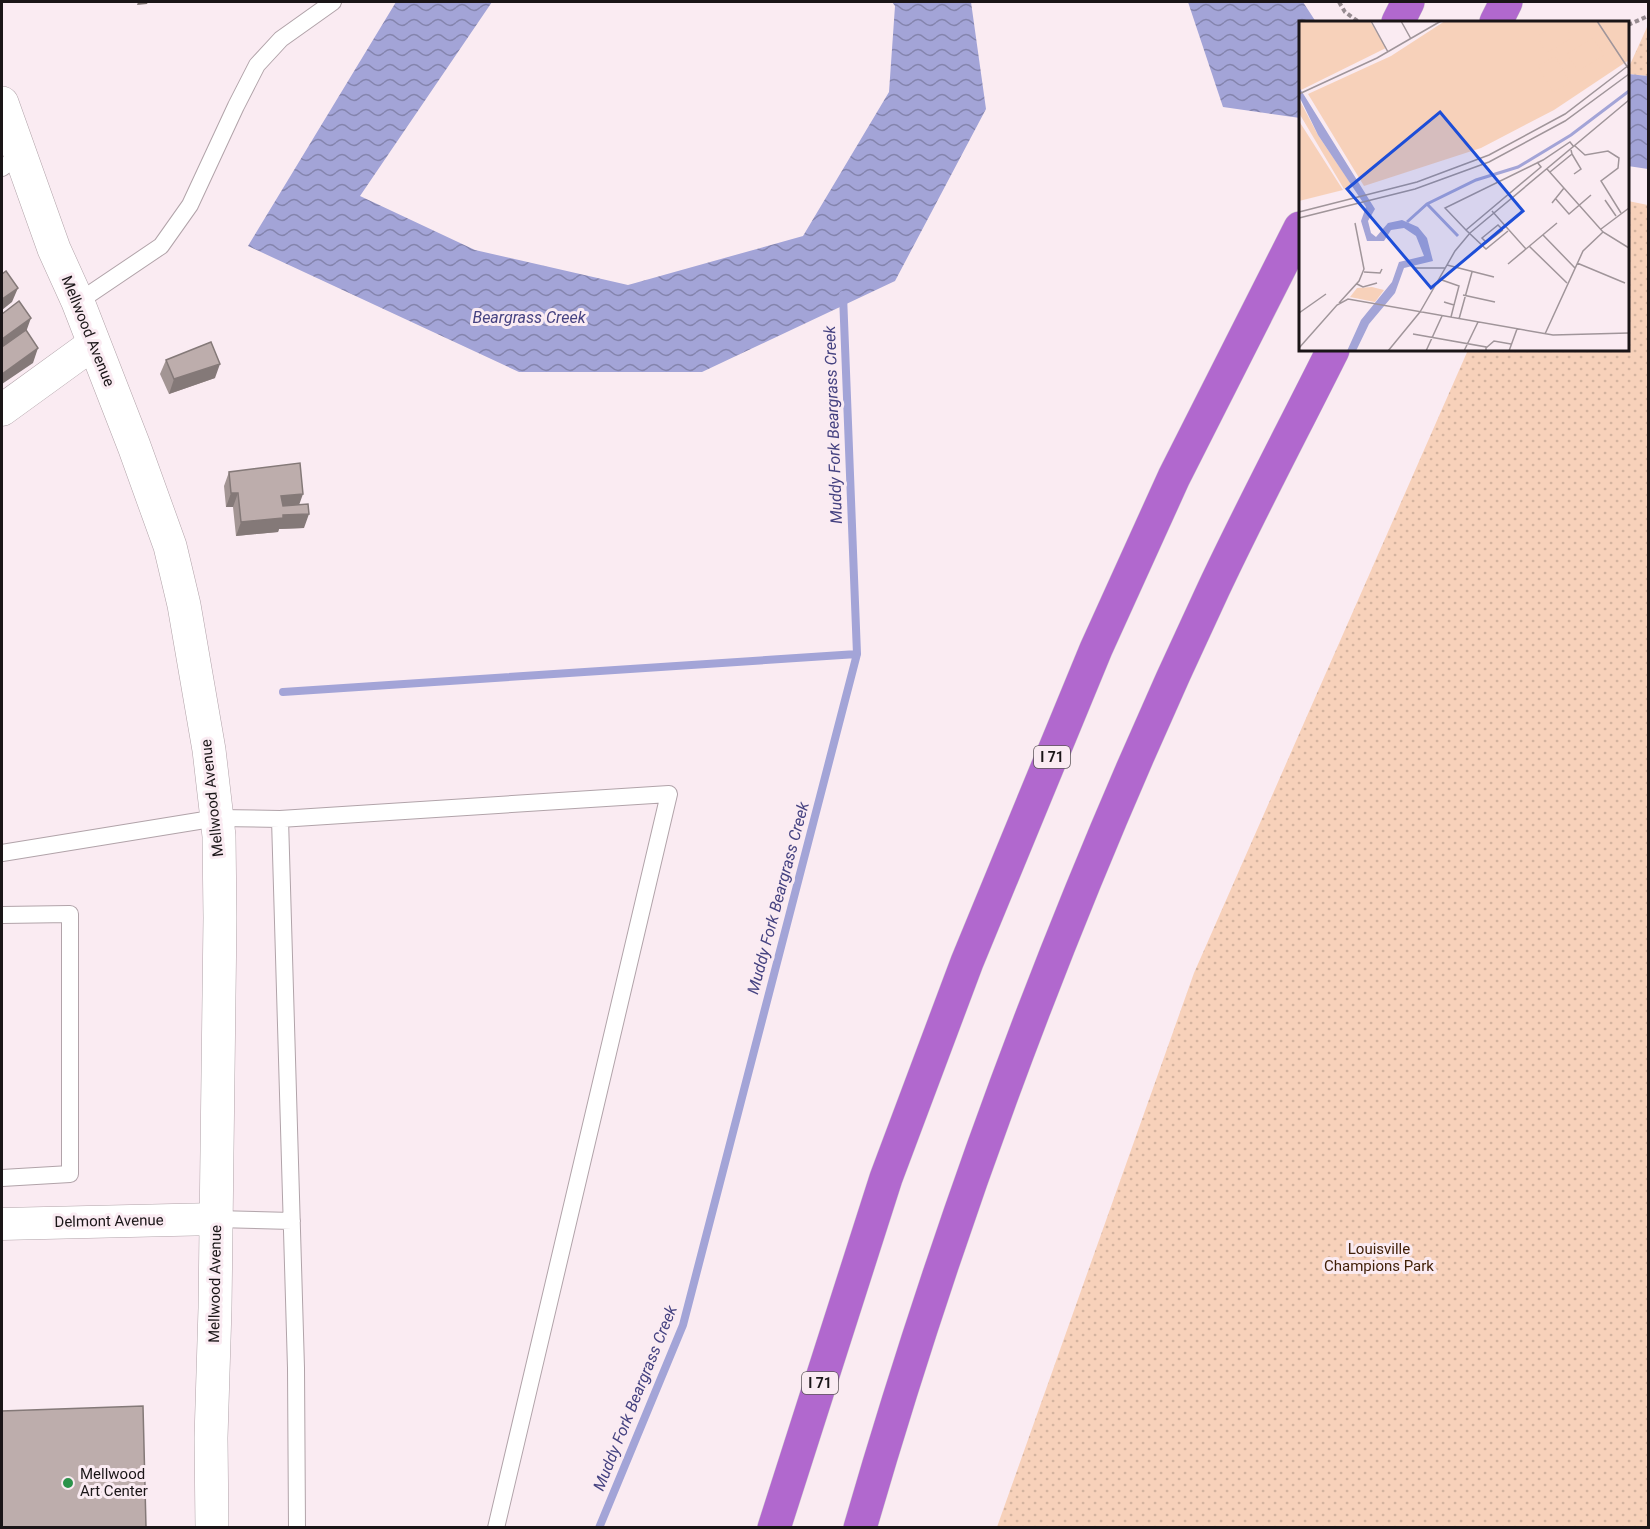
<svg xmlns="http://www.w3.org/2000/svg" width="1650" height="1529" font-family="Roboto,sans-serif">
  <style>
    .park { fill: url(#park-dots) }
    .water { fill: url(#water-waves) }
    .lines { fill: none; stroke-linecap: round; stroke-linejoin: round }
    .stream { stroke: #a3a4d7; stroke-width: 8 }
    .lane-casing { stroke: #b1a3a9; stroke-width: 18 }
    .street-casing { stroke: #b1a3a9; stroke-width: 33 }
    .secondary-casing { stroke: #b1a3a9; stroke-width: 34 }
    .highway-casing { stroke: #d1d0d1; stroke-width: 34 }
    .path { stroke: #968b90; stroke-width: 4; stroke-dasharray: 4.5 3; stroke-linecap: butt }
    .lane { stroke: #fff; stroke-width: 16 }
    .street { stroke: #fff; stroke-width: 32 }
    .secondary { stroke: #fff; stroke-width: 33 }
    .highway { stroke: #b168ce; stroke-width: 33 }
    .wall { fill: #a39594 }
    .shaded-wall { fill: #847978 }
    .building { fill: #bdadac; stroke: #847978; stroke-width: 1.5 }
    .poi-dot { fill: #2b934a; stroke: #faebf2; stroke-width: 2 }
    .labels { text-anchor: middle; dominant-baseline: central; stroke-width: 6; stroke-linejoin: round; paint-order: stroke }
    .shield { fill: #faebf2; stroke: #5d5559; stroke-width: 1.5 }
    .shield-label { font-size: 14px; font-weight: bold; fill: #1a1517 }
    .street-label { font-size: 15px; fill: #1a1517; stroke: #faebf2 }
    .park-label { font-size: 15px; fill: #412008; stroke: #faebf2 }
    .poi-label { font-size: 15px; fill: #1a1517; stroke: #faebf2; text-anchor: start }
    .water-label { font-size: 16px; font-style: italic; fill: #454281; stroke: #faebf2 }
    .inset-river { fill: none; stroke: #a3a4d7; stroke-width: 3 }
    .inset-road { fill: none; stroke: #a0959a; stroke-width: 1.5 }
    .view { fill: #1d4ed8; fill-opacity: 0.15; stroke: #1d4ed8; stroke-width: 3 }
    .inset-edge { fill: none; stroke: #1a1517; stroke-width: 3 }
  </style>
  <defs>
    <pattern id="park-dots" width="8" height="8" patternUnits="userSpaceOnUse" patternTransform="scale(1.5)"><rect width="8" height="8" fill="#f7d1ba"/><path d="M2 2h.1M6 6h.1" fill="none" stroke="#d3b39f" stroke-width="1.8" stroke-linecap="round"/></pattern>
    <pattern id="water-waves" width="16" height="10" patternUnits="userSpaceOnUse" patternTransform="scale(1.5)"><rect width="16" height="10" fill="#a3a4d7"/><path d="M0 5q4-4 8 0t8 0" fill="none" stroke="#8484ad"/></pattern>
  </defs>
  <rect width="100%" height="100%" fill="#faebf2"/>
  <!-- park -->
  <path class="park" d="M1648,25V76L1628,74V69Z
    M1628,201L1648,205V1527H997L1194,973L1468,350H1628Z"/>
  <!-- water -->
  <path class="water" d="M396,2H492L360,196L475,250L628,285L803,236L889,92L895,6L892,2H971L986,109L895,281L702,372H519L248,246Z
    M1188,2H1303L1316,22H1300V118L1223,107Z
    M1628,74L1648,76V169L1628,166Z"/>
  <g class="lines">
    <!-- stream -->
    <path class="stream" d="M283,692L857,654
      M599,1528L683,1325L857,654L843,295"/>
    <defs>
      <path id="lane" d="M2,168L20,155
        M78,302L161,246L190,205L236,106L257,65L281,39L333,2
        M280,819L669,794L496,1528
        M2,853L217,818L280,819L296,1368L297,1528
        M2,915L70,914V1174L2,1178
        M216,1219L292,1221"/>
      <path id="street" d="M2,410L93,344
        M2,1224L216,1219"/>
      <path id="secondary" d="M2,103L54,249L78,302L134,446L170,546L184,605L209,750L219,836L220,918L215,1308L211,1438L212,1528"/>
      <path id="highway" d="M1398,22L1408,2
        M1496,22L1506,2
        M774,1528L886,1178L967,962L1096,649L1174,477L1300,228
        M860,1528C953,1207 1071,892 1213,590C1251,509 1293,430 1333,350"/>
    </defs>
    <!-- lane casing -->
    <use href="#lane" class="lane-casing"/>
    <!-- street casing -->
    <use href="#street" class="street-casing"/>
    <!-- secondary casing -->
    <use href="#secondary" class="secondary-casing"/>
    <!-- highway casing -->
    <use href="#highway" class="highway-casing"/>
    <!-- path -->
    <path class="path" d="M1339,2L1345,12L1359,22
      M1628,25L1648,16"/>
    <!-- lane -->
    <use href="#lane" class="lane"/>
    <!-- street -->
    <use href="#street" class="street"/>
    <!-- secondary -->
    <use href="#secondary" class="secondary"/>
    <!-- highway -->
    <use href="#highway" class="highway"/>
  </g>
  <!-- wall -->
  <path class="wall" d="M166,360L215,378L169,394L160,374Z
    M229,472L299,504L304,528L279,529L278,532L236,536L233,507H226L224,486Z"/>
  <!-- shaded-wall -->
  <path class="shaded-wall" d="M138,2H148L147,4L137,5Z
    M18,288L12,302L2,310V299Z
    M31,318L26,332L2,349V339Z
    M38,348L33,363L2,384V374Z
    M220,364L215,378L169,394L174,379Z
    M231,493H238L233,507H226Z
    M303,494L298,508L276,510L281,496Z
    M309,514L304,528L279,529L278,532L236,536L241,522L283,515Z"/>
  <!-- building -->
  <path class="building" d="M6,271L18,288L2,299V274Z
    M19,301L31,318L2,339V314Z
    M26,330L38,348L2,374V347Z
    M211,342L220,364L174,379L166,360Z
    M300,463L303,494L281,496L283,506L308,504L309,514L283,515V518L241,522L238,493H231L229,472Z
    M143,1406L146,1527H2V1411Z"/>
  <!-- markers -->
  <circle class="poi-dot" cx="68" cy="1483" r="6"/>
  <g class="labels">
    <!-- shield labels -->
    <g class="shield">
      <rect x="1034" y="746" width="36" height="22" rx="4.5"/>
      <rect x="802" y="1372" width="36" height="22" rx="4.5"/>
    </g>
    <g class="shield-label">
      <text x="1052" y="757">I 71</text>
      <text x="820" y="1383">I 71</text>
    </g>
    <!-- street labels -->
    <g class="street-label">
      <text transform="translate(88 331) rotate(68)">Mellwood Avenue</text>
      <text transform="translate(212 798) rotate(-96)">Mellwood Avenue</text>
      <text transform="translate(109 1221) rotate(-1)">Delmont Avenue</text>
      <text transform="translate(215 1284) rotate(-89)">Mellwood Avenue</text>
    </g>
    <!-- park labels -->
    <g class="park-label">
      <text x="1379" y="1249">Louisville<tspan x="1379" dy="17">Champions Park</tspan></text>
    </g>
    <!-- poi labels -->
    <g class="poi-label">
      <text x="80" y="1474">Mellwood<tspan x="80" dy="17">Art Center</tspan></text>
    </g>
    <!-- water labels -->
    <g class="water-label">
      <text x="529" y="317">Beargrass Creek</text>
      <text transform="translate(833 425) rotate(-92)">Muddy Fork Beargrass Creek</text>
      <text transform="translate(778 898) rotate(-75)">Muddy Fork Beargrass Creek</text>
      <text transform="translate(635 1398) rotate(-68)">Muddy Fork Beargrass Creek</text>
    </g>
  </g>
  <!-- overview -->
  <g transform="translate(1299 21)">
    <rect width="330" height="330" fill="#faebf2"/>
    <path d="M0,0H71L87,27L0,70ZM146,0H330V39L255,89L182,127L65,165L9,73L92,35ZM0,78L19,114L54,166L45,168L0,92ZM73,266L85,269L76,281L51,276L58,267Z" fill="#f7d1ba"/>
    <path d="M264,0L273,17L247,32L238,15ZM294,17L305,34L279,50L268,33ZM256,35L271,62L254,71L239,45ZM0,100L44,169L0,180Z" fill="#f7d1ba"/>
    <path d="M0,66L76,188L69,200L72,212L77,216L89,202L103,199L119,206L128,217L134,240L105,247L96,272L70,303L57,330H48L62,299L93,261L100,241L125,235L117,215L105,207L92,209L85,220H68L62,200L67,186L19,114L0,75Z" fill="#a3a4d7"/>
    <path class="inset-river" d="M129,184L159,215M108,201L128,183L177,159L219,146L272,114L330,70"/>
    <path class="inset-road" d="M72,0L89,31M102,0L112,18M298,0L329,47M0,73L78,37L142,0M276,125L286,134L309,130L320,137L319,147L302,160L322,192M273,133L282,148L275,153M248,148L304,211L330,227M251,151L273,133L272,129M256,177L270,193L292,174M306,179L317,195M253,182L265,167M193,190L227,228M0,191L118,161L190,134L266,93L330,44M0,197L116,168L190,141L266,100L330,53M302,208L330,187M167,209L146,187L244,139L271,121L275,126M209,210L187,228L167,209L242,146L238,141M244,214L276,247M187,221L183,217L199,204L203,208M186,223L204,209M230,225L268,262M278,242L326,262M209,243L258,202M148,244L195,256M114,247H146M65,251L81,252L83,248M140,258L160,265L155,284M58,263L64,266L78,262M164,274L196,281M145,281L155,284L152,296M40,282L60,260L65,248L56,202M121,291L156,230L171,212L330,79M0,292L27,273M160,298L173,251M114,313L187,326V330M246,313L284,230L304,211M0,327L38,284L49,278L254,314L330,312M187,327L195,320L212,323M89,330L121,291M127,330L143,295M165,330L179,301M210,330L218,308"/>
    <path class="view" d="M141,91L224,190L132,267L48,168Z"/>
    <rect width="330" height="330" class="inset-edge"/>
  </g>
  <!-- border -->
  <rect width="1650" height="1529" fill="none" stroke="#1a1517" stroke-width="6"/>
</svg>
